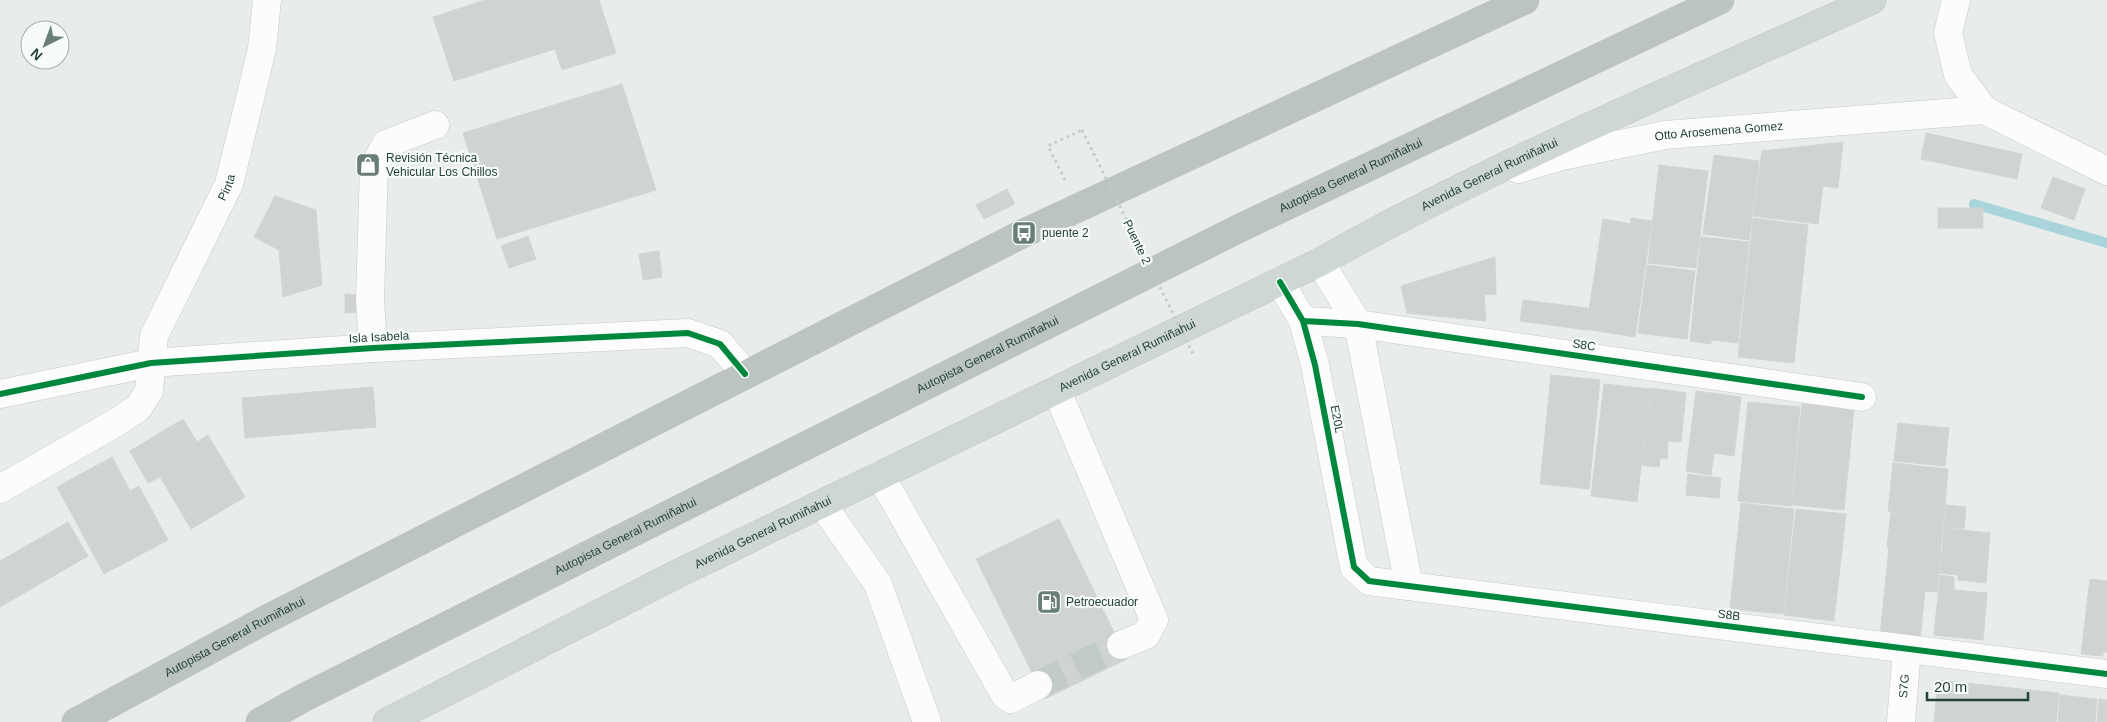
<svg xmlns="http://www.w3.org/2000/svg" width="2107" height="722" font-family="Helvetica,sans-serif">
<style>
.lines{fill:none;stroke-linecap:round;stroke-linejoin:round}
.stream{stroke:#a9d4db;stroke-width:10}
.building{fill:#cfd4d2;stroke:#d1d6d4}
.minor-tunnel{stroke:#c1cbc8;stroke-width:28;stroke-dasharray:28 14;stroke-linecap:butt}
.minor-casing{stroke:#c5cac8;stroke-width:29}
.major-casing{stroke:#c3ccc9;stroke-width:29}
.highway-casing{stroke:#c3ccc9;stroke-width:29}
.path{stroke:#c3ccca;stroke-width:3;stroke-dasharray:2.5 4;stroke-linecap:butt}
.minor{stroke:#fcfcfc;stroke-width:28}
.major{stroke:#cfd7d5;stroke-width:28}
.highway{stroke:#bcc4c2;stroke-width:28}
.path-bridge{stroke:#c3ccca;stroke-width:3;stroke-dasharray:2.5 4;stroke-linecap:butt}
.cycleway-casing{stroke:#f7fbf9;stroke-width:9}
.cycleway{stroke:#00873e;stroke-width:6}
.labels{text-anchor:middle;stroke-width:4.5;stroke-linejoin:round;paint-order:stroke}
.street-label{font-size:12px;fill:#24423a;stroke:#f7fbf9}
.poi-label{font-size:12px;fill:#24423a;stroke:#f7fbf9;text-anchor:start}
</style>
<rect width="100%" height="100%" fill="#e8edeb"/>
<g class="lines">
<path class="stream" d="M1974 204 2107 243"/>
</g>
<path class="building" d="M485 0H599L616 53 562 70 555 49 454 81 433 17Z
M622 84 656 190 497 239 463 133Z
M1926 133 2022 154 2017 179 1921 159Z
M1843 142 1838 188 1823 186 1818 224 1753 216 1762 151Z
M1714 155 1759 161 1749 240 1703 234Z
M1659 165 1708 171 1696 268 1648 263Z
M2053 177 2085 189 2074 220 2041 208Z
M1007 189 1015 204 984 219 976 205Z
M275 196 316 210 322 285 283 297 279 250 254 237Z
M1938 208H1983V228H1938Z
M1631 218 1652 221 1635 337 1586 329 1603 219 1631 224Z
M1753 218 1808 225 1794 363 1738 357Z
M528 236 536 259 509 268 501 246Z
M1701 237 1749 242 1738 343 1711 340V344L1690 341Z
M659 251 662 277 643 280 639 254Z
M1495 257 1496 294 1484 295 1486 321 1407 313 1401 286Z
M1647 265 1695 271 1687 339 1638 333Z
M345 294 364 295V312L345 313Z
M1523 300 1588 308 1586 330 1520 321Z
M1551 375 1600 380 1589 489 1540 484Z
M1604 384 1650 389 1637 502 1591 496Z
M373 387 376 427 245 438 242 398Z
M1651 388 1686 393 1681 442 1668 441 1667 459 1660 458 1659 467 1642 465Z
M1696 391 1741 397 1734 456 1714 453 1711 475 1686 471Z
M1748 402 1800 407 1791 506 1738 501Z
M1802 404 1854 409 1844 510 1792 505Z
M183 419 197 442 208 435 245 497 191 529 160 477 148 483 130 451Z
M1898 423 1949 428 1945 466 1894 461Z
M112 457 130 491 139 486 168 540 104 574 57 487Z
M1893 463 1948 469 1944 517 1888 511Z
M1688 474 1721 478 1719 498 1686 495Z
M1741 503 1794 509 1783 614 1730 609Z
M1946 505 1966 507 1964 529 1944 527Z
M1796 509 1846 514 1834 621 1784 615Z
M1891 512 1944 517 1940 553 1887 547Z
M1059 519 1127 659 1045 699 976 559Z
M68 522 88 556 0 607V561Z
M1944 528 1990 533 1986 583 1958 580V575L1940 573Z
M1889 548 1941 553 1937 592 1925 591 1920 640 1880 636Z
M1940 575 1954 577V590L1987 593 1983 640 1934 635Z
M2090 579 2107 581V652H2103V656L2081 654Z
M1938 680 2059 693 2056 722H1934Z
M2060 695 2097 699 2095 722H2058Z
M2099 699 2107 700V722H2097Z"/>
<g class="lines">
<path class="minor-tunnel" d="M1038 685 1121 645"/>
<defs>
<g id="minor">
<path d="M1956 0 1948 33 1958 75 1984 110 2107 171"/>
<path id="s1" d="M1518 169 1562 156 1665 135 1984 110"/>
<path d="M1320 262 1358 324 1409 586"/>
<path d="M1280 282 1303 321 1315 365 1354 567 1369 581 2107 674"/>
<path d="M1303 321 1358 324 1862 397"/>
<path d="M373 348 370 299 374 166 386 144 435 125"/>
<path d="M1057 391 1154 620 1146 635 1121 645"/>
<path d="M0 394 151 363 373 348 688 333 720 344 745 374"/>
<path d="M880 475 1005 695 1011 699 1038 685"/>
<path id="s2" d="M0 489 117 422 138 408 149 391 154 336 229 184 262 49 267 0"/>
<path d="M822 504 878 584 927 722"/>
<path id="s3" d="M1901 722 1907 649"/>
</g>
<g id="major">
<path id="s4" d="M387 722 677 574 1320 262C1497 162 1687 84 1872 0"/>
</g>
<g id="highway">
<path id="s5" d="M76 722 267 619 1024 233 1525 0"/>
<path id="s6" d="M260 722 305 697 1240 228 1720 0"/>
</g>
</defs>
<use href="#minor" class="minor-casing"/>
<use href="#major" class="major-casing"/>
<use href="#highway" class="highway-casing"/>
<path class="path" d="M1065 180 1048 146 1082 130"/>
<use href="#minor" class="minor"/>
<use href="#major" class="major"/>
<use href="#highway" class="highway"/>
<path class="path-bridge" d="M1082 130 1193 354"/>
<defs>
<path id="cycleway" d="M1280 282 1303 321 1315 365 1354 567 1369 581 2107 674
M1303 321 1358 324 1862 397
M0 394 151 363 373 348 688 333 720 344 745 374"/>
</defs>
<use href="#cycleway" class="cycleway-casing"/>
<use href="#cycleway" class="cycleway"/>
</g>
<defs>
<symbol id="shop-square" viewBox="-11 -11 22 22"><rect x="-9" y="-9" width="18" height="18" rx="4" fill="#697e78" stroke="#f7fbf9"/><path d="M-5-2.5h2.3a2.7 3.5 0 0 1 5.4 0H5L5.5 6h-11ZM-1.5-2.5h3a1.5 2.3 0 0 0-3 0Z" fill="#fff"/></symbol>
<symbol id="bus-square" viewBox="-11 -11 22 22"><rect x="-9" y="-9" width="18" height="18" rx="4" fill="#697e78" stroke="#f7fbf9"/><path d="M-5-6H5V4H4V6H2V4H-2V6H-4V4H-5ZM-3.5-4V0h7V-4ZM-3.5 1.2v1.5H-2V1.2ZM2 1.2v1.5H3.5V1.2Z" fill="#fff"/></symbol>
<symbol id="fuel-square" viewBox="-11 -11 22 22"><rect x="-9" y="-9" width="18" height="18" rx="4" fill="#697e78" stroke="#f7fbf9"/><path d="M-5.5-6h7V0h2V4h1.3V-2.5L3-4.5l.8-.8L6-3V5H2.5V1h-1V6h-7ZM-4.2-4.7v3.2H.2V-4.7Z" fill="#fff"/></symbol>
</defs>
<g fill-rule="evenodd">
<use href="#shop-square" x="354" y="151" width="28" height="28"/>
<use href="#bus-square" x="1010" y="219" width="28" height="28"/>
<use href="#fuel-square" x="1035" y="588" width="28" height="28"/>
</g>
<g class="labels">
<g class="street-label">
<text dy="4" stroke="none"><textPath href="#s1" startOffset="205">Otto Arosemena Gomez</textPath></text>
<text dy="4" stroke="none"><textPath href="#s6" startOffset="1220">Autopista General Rumiñahui</textPath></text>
<text dy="4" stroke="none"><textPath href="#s4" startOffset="1231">Avenida General Rumiñahui</textPath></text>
<text dy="4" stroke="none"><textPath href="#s2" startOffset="401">Pinta</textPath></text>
<text transform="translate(1137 242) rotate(64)" y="4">Puente 2</text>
<text transform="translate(379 337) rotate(-3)" y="4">Isla Isabela</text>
<text transform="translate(1584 345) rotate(8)" y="4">S8C</text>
<text dy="4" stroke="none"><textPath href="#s6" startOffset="815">Autopista General Rumiñahui</textPath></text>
<text dy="4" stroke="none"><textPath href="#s4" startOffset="826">Avenida General Rumiñahui</textPath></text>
<text transform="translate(1337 419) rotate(79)" y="4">E20L</text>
<text dy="4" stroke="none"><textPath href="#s4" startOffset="421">Avenida General Rumiñahui</textPath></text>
<text dy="4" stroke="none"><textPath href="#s6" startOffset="410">Autopista General Rumiñahui</textPath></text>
<text transform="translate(1729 615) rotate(7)" y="4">S8B</text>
<text dy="4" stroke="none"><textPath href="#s5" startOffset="180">Autopista General Rumiñahui</textPath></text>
<text dy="4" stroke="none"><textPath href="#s3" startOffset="36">S7G</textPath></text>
</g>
<g class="poi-label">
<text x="386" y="162">Revisión Técnica<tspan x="386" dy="14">Vehicular Los Chillos</tspan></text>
<text x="1042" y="237">puente 2</text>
<text x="1066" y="606">Petroecuador</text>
</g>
</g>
<g transform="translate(45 45) rotate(222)"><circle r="24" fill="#f7fbf9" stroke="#a3b1ad"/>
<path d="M0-4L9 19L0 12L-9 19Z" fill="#697e78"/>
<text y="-8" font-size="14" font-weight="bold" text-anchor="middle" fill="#24423a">N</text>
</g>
<path d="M1927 692v8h101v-8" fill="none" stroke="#24423a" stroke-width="2.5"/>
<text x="1934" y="692" font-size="15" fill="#24423a" stroke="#f7fbf9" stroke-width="4" paint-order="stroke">20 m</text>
</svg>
